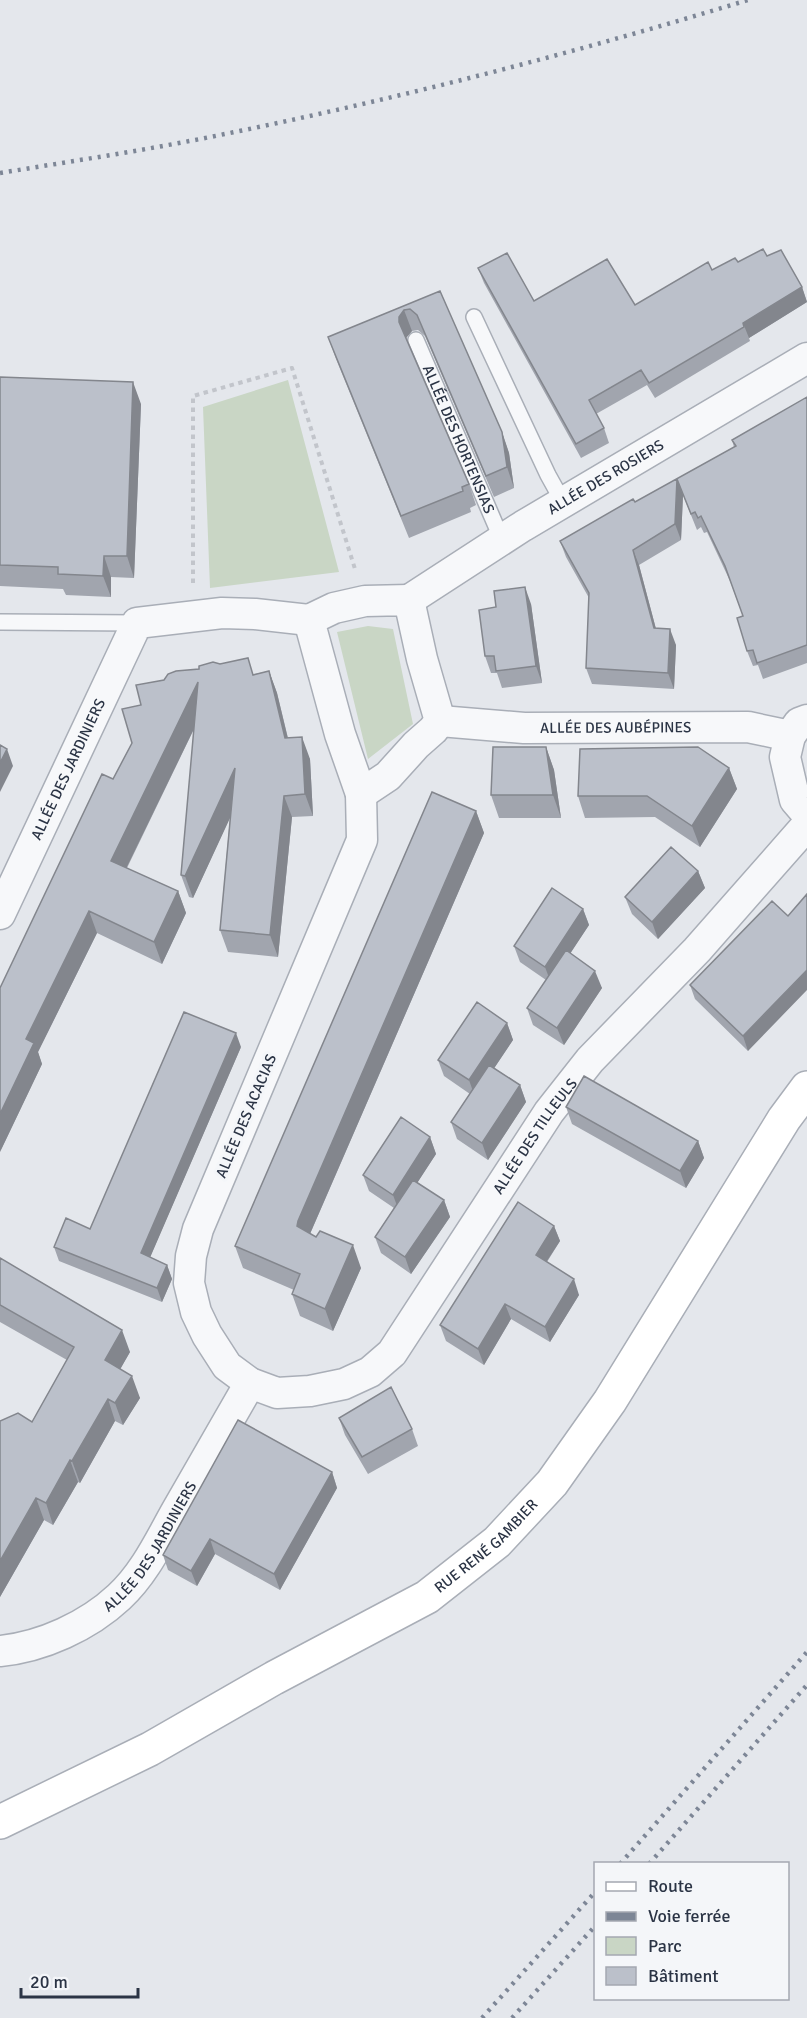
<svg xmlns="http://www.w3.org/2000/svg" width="807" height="2018" font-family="Signika,sans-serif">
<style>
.green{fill:#c9d6c5}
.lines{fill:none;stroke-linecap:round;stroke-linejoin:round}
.lane-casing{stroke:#a9aeb7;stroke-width:18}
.street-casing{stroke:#a9aeb7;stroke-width:33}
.secondary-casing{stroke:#a9aeb7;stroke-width:36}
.path{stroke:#c2c5cb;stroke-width:4;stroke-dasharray:4.5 4.5;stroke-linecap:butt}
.lane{stroke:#f7f8fa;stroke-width:15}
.street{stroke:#f7f8fa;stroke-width:30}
.secondary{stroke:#fff;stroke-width:33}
.rail{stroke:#7d8696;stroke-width:4.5;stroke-dasharray:3 6;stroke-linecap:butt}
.wall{fill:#a1a5ae}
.shaded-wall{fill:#83868d}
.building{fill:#bbc0ca;stroke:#83868d;stroke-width:1.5}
.labels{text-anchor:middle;stroke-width:6;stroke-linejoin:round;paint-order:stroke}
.street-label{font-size:15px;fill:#2b3445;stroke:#f4f6f9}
</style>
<rect width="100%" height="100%" fill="#e4e7ec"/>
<path class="green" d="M288 380 339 572 210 588 203 407Z
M368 626 393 629 413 724 368 759 337 632Z"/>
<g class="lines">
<defs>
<g id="lane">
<path d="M474 317 548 475 563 502"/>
<path id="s1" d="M416 340 502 540"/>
<path d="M0 622 137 623"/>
</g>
<g id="street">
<path d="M409 600 422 659 440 721 433 730 416 745 388 776 361 794 340 734 309 620 334 608 365 601Z"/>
<path id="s2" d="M409 600 523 526 807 358"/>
<path d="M807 720 799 723 790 736 785 757 795 800 807 814"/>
<path id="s3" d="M440 721 524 728 748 727 790 736"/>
<path id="s4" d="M361 794 362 840 198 1229 191 1256 189 1283 196 1312 207 1335 227 1366 250 1383 277 1393 310 1391 344 1384 370 1372 392 1353 549 1112 590 1060 697 950 807 825"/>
<path id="s5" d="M0 914 137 623 222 613 255 614 309 620"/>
<path id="s6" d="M0 1651C42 1647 88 1626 119 1597 145 1573 160 1540 177 1510 202 1467 226 1425 250 1383"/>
</g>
<g id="secondary">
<path id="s7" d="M0 1822 150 1749 274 1678 427 1597 497 1542 552 1483 610 1401 784 1119 807 1088"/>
</g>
</defs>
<use href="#lane" class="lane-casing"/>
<use href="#street" class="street-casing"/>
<use href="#secondary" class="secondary-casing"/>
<path class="path" d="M193 583V396L292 368 355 569"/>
<use href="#lane" class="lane"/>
<use href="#street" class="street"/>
<use href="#secondary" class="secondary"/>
<path class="rail" d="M0 173C73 161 147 150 220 135 398 99 574 53 748 0
M620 1864 807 1652
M649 1864 807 1685
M482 2018 596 1891
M512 2018 596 1925"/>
</g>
<path class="wall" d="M767 256 802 287 807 302 749 338 750 341 655 398 647 385 596 414 604 428 609 443 581 458 484 283 478 268 534 301 635 305 712 270 738 262Z
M440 291 502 432 509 453 514 488 494 497 425 336 418 330 412 331 406 338 469 484 476 505 470 508 471 512 409 538 336 359 328 337Z
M0 377 141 404 134 578 111 577V597L66 595 63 589 0 586Z
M807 397V663L763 679 758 665 753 666 747 651 743 616 730 581 707 532 704 533 701 527 697 530 683 495 681 540 639 565 656 629 676 645 674 689 592 684 586 668 589 598 566 557 560 541 635 502 734 447 732 440Z
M531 604 542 683 502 688 497 673H491L485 656Z
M269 671 277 693 288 738 310 759 313 816 292 817 278 957 228 952 220 930 230 817 193 898 189 897 181 875 194 729 127 868 178 891 186 913 162 964 97 933 38 1052 42 1064 0 1152 113 779 132 743 141 705 254 674Z
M546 747 554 770 561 818H499L491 795Z
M729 768 737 789 700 847 655 817 585 818 578 796Z
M476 811 484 833 310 1234 361 1268 333 1331 300 1316 292 1294 294 1290 243 1268 235 1246Z
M698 871 705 888 658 939 632 914 625 897Z
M583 909 589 925 570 953 602 988 564 1045 533 1025 527 1008 546 980 520 962 514 946Z
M788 916 748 1051 695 999 690 985Z
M507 1023 513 1040 494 1068 520 1085 526 1102 488 1160 457 1139 451 1122 470 1094 444 1076 438 1060Z
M241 1047 150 1257 167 1265 172 1279 162 1302 59 1261 54 1247 90 1229Z
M566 1107 698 1141 704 1158 686 1188 572 1124Z
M430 1137 436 1154 417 1183 444 1200 450 1217 411 1274 381 1253 375 1237 394 1208 369 1191 363 1175Z
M554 1226 560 1241 547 1262 579 1295 550 1342 511 1319 484 1365 446 1341 440 1325Z
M0 1258 130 1352 120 1369 140 1398 123 1425 115 1421 80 1483 78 1482 53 1525 44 1520 0 1597V1421L32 1422 67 1360 0 1322Z
M339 1418 412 1429 418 1446 368 1474 345 1435Z
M332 1472 337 1488 280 1590 215 1554 197 1586 168 1570 163 1555Z"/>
<path class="shaded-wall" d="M802 287 807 302 749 338 743 323Z
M404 310 412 331 406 338 399 322V317Z
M133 382 141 404 134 578 127 556Z
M502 432 509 453 514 488 507 467Z
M677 479 683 495 681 540 675 524Z
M633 550 639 565 660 644 654 628Z
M104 556 111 577V597L103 576Z
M525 587 531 604 542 683 536 666Z
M670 629 676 645 674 689 668 673Z
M269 671 277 693 293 760 285 738Z
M198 682 206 704 119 883 111 861Z
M302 737 310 759 313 816 305 794Z
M546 747 554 770 561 818 553 795Z
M7 749 13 766 0 792V763Z
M235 768 243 790 193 898 185 876Z
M729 768 737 789 700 847 692 826Z
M284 796 292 817 278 957 270 935Z
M476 811 484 833 306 1243 297 1226 298 1221Z
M698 871 705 888 658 939 652 922Z
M178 891 186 913 162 964 154 942Z
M583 909 589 925 551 983 545 967Z
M89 911 97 933 38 1052 42 1064 0 1152V1114L26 1039Z
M807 970V990L748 1051 743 1036Z
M595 971 602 988 564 1045 557 1028Z
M507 1023 513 1040 475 1097 469 1080Z
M236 1033 241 1047 146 1267 141 1253Z
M520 1085 526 1102 488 1160 482 1143Z
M430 1137 436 1154 399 1211 393 1195Z
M698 1141 704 1158 686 1188 680 1171Z
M444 1200 450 1217 411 1274 405 1257Z
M554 1226 560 1241 541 1270 536 1255Z
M353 1245 361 1268 333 1331 325 1309Z
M167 1265 172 1279 162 1302 157 1288Z
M574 1279 579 1295 550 1342 545 1327Z
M505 1304 511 1319 484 1365 478 1349Z
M122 1330 130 1352 113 1382 105 1360Z
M132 1376 140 1398 123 1425 115 1403Z
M108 1399 115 1421 80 1483 72 1461Z
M70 1460 78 1482 53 1525 46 1503Z
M332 1472 337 1488 280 1590 274 1574Z
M36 1498 44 1520 0 1597V1561Z
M210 1539 215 1554 197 1586 191 1571Z"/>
<path class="building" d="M763 249 767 256 781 250 802 287 743 323 744 327 649 383 641 370 589 400 604 428 576 444 478 268 507 253 534 301 607 259 635 305 708 262 712 270 735 258 738 262Z
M440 291 502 432 507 467 486 476 417 315 410 309 404 310 399 317V322L469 484 462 487 463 491 401 516 328 337Z
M0 377 133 382 127 556H104L103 576 58 574V567L0 565Z
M807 397V645L757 663 753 650 747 651 737 618 743 616 725 566 701 516 698 518 695 512 691 514 677 479 675 524 633 550 654 628 670 629 668 673 586 668 589 593 560 541 633 499 635 502 736 446 732 440Z
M525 587 536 666 496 671 494 656H485L479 610 496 607 494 591Z
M248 658 253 675 269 671 285 738 302 737 305 794 284 796 270 935 220 930 235 768 185 876 181 875 198 682 111 861 178 891 154 942 89 911 26 1039 34 1043 0 1114V988L102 774 113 779 132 743 122 709 141 705 136 685 164 680 168 674 176 671 199 669V666L213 662 220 664Z
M0 745 7 749 0 763Z
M493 747H546L553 795H491Z
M698 747 729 768 692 826 647 796H578L580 749Z
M432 792 476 811 298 1221 297 1226 316 1237 320 1231 353 1245 325 1309 292 1294 300 1274 235 1246Z
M671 847 698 871 652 922 625 897Z
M552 888 583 909 545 967 514 946Z
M807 894V970L743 1036 690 985 772 901 788 916Z
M566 950 595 971 557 1028 527 1008Z
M477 1002 507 1023 469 1080 438 1060Z
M184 1012 236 1033 141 1253 167 1265 157 1288 54 1247 66 1218 90 1229Z
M489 1065 520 1085 482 1143 451 1122Z
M584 1076 698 1141 680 1171 566 1107Z
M401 1117 430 1137 393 1195 363 1175Z
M413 1180 444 1200 405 1257 375 1237Z
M518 1202 554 1226 536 1255 574 1279 545 1327 505 1304 478 1349 440 1325Z
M0 1258 122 1330 105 1360 132 1376 115 1403 108 1399 72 1461 70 1460 46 1503 36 1498 0 1561V1421L18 1413 32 1422 74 1347 0 1305Z
M391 1387 412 1429 362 1457 339 1418Z
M238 1420 332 1472 274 1574 210 1539 191 1571 163 1555Z"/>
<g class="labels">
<g class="street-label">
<text dy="5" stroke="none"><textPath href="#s1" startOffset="108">ALLÉE DES HORTENSIAS</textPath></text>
<text dy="5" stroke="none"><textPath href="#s2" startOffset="232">ALLÉE DES ROSIERS</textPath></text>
<text dy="5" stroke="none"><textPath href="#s3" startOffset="176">ALLÉE DES AUBÉPINES</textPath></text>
<text dy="5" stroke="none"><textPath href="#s5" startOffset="160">ALLÉE DES JARDINIERS</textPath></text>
<text transform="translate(246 1116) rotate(-67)" y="5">ALLÉE DES ACACIAS</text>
<text dy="5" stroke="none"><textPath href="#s4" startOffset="1058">ALLÉE DES TILLEULS</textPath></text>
<text dy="5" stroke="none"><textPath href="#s6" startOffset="192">ALLÉE DES JARDINIERS</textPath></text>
<text dy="5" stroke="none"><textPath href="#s7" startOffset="561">RUE RENÉ GAMBIER</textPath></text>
</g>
</g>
<rect x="594" y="1862" width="195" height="138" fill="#f4f6f9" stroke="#a4a8b1" stroke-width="1.5"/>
<rect x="606" y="1882" width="30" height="9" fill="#ffffff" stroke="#a4a8b1" stroke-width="1.5"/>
<text x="648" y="1892" font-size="18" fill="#2b3445">Route</text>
<rect x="606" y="1912" width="30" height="9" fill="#7d8696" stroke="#a4a8b1" stroke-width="1.5"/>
<text x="648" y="1922" font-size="18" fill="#2b3445">Voie ferrée</text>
<rect x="606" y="1937" width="30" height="18" fill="#c9d6c5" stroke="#a4a8b1" stroke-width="1.5"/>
<text x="648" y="1952" font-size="18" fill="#2b3445">Parc</text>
<rect x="606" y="1967" width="30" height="18" fill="#bbc0ca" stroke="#a4a8b1" stroke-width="1.5"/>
<text x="648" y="1982" font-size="18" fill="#2b3445">Bâtiment</text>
<path d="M21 1988v9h117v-9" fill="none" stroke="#2b3445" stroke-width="3"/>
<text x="30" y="1988" font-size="18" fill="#2b3445" stroke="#f4f6f9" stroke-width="4.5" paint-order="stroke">20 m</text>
</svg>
